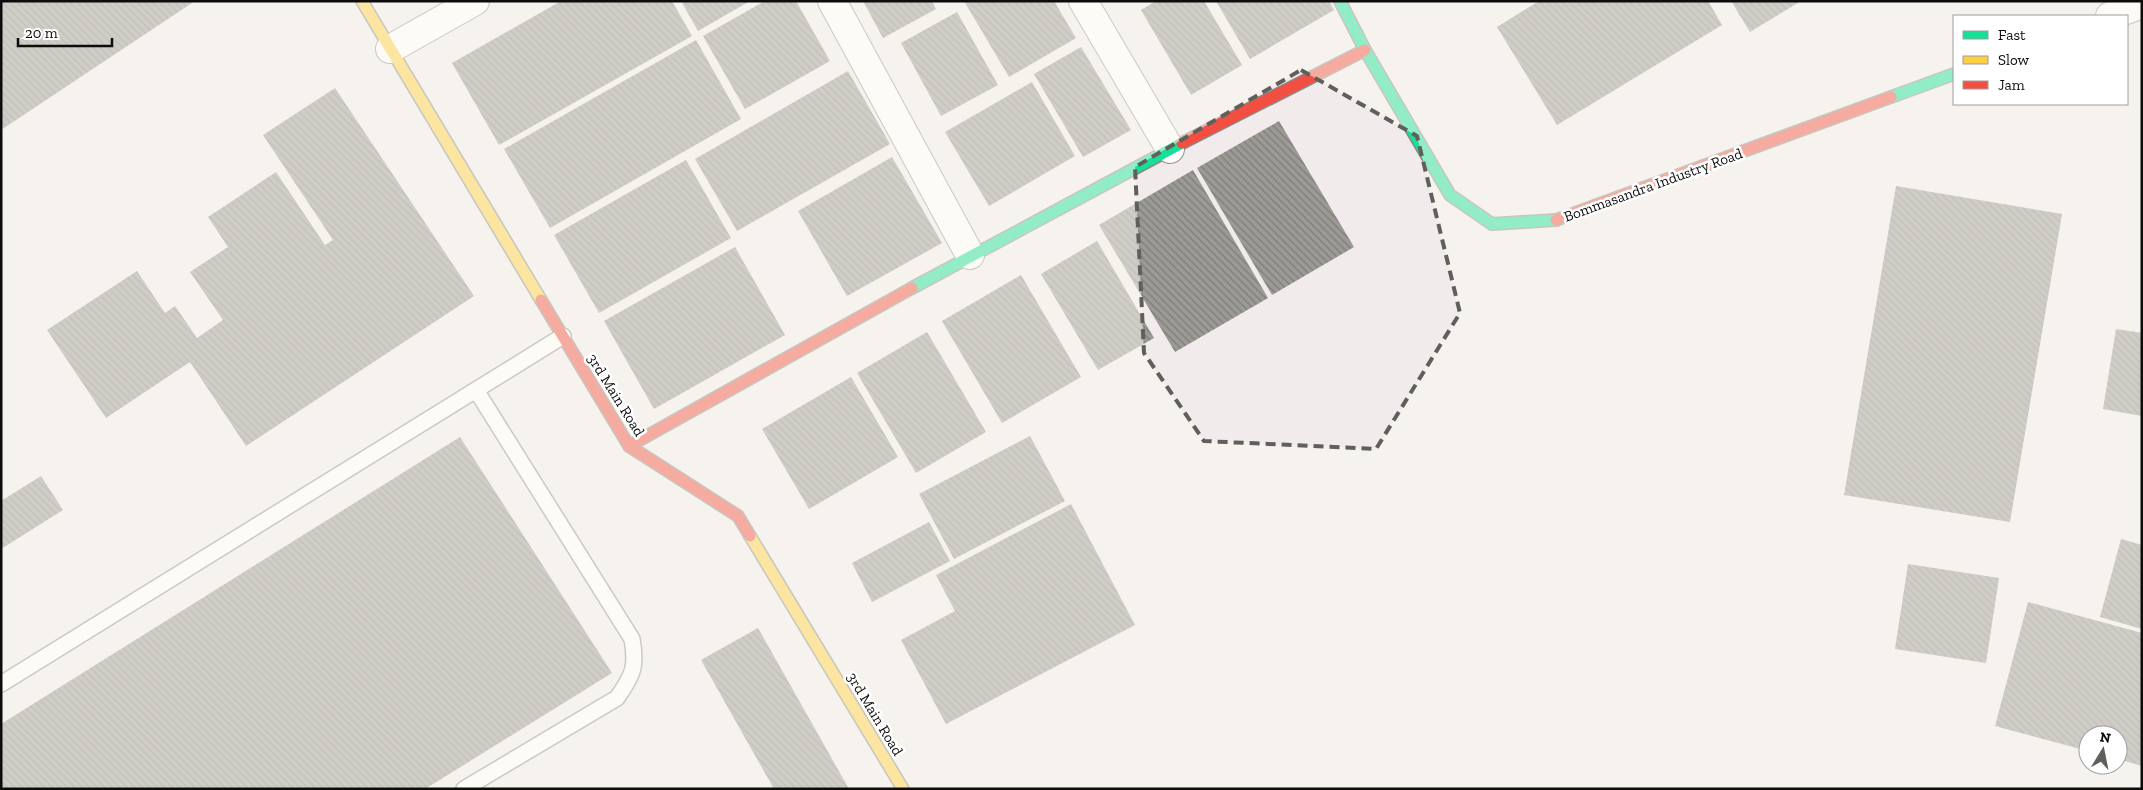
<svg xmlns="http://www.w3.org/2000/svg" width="2143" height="790" font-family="'Zilla Slab',serif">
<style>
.industrial{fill:#f1ebec;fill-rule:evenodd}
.building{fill:url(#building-back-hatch)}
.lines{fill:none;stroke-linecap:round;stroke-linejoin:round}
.lane-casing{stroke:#93928e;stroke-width:18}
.street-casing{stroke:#93928e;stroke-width:30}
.fast-casing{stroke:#8a8985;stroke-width:14}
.slow-casing{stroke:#8a8985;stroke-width:14}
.jam-casing{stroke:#8a8985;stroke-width:14}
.lane{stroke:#fefefd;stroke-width:15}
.street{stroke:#fefefd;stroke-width:28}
.fast{stroke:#16e098;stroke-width:11}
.slow{stroke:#ffcf43;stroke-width:11}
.jam{stroke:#f24e42;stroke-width:11}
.marked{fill:none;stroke:#5f5f5b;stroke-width:4;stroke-dasharray:10 6;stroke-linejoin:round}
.labels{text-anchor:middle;stroke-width:5;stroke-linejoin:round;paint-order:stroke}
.street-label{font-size:15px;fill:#0c0c0c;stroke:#fff}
</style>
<defs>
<pattern id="building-back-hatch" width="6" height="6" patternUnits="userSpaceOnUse" patternTransform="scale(1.25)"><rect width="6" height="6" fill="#9c9a95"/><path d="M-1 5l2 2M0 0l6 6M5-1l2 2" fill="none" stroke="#7e7c78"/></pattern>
</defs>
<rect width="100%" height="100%" fill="#faf8ef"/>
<path class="industrial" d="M1 1H2142V789H1ZM1954 16H2127V104H1954ZM2088 735H2118V765H2088Z"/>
<path class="building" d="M1 1H191L192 3 1 130Z
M561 1H672L692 36 499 145 452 63Z
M681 1H750L698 31Z
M765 1H796L830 61 745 109 703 36Z
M863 1H932L936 9 883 38Z
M964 1H1054L1076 38 1009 77Z
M1156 1H1204L1242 65 1191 95 1141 10Z
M1216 1H1329L1334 10 1250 59Z
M1539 1H1708L1722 25 1557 125 1497 27Z
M1731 1H1801L1750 32Z
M957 12 998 85 941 116 901 43Z
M696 40 741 119 550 228 504 149Z
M1081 47 1131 130 1083 157 1034 74Z
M848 71 890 144 737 231 695 159Z
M1032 82 1075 156 989 206 945 132Z
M335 88 474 296 246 446 190 362 106 418 47 330 137 271 165 313 175 306 197 338 223 320 190 272 228 247 208 217 276 172 325 245 333 240 263 135Z
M1279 121 1354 247 1272 295 1197 168Z
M892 157 942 243 847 296 798 211Z
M686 160 731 238 599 313 554 235Z
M1193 170 1268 298 1175 352 1099 225Z
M1896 186 2062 214 2010 522 1844 495Z
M1097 241 1154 338 1098 370 1041 274Z
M735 247 785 335 654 409 604 321Z
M1021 275 1081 377 1002 423 942 321Z
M2116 329 2142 333V416L2103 409Z
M927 332 986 432 916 473 857 373Z
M851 377 898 457 809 509 762 429Z
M1030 436 1065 501 954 559 919 494Z
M460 437 612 673 425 789H1V724Z
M41 476 63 510 1 549V501Z
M1071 504 1135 625 946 724 901 640 955 611 936 575Z
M929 522 950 561 872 602 852 563Z
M2121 539 2142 545V629L2100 617Z
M1908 564 1999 578 1986 663 1895 649Z
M2028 602 2142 633V766L2118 759V735H2088V751L1995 726Z
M758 628 849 789H774L701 660Z"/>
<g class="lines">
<defs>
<path id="lane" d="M1 684 563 336
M464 789 617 698C633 675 637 667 632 639L476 390"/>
<path id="street" d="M832 1 970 255
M1083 1 1170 149
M2110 16 2142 4
M390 49 475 1"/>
<path id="fast" d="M1340 1 1365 50 1450 195 1492 224 1556 220
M1891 97 1954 74
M912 288 1182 143"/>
<path id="slow" d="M362 1 541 300
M750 536 903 789"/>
<path id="jam" d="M1182 143 1365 50
M1556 220 1891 97
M541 300 629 446 738 516 750 536
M629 446 912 288"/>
</defs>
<use href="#lane" class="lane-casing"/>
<use href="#street" class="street-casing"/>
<use href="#fast" class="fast-casing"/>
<use href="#slow" class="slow-casing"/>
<use href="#jam" class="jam-casing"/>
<use href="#lane" class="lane"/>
<use href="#street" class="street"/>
<use href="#fast" class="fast"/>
<use href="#slow" class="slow"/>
<use href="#jam" class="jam"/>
</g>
<path d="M0 0H2143V790H0ZM1301 70 1417 136 1460 313 1376 449 1204 441 1144 353 1135 167Z" fill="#faf8ef" fill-opacity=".55" fill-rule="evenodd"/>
<path class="marked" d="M1301 70 1417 136 1460 313 1376 449 1204 441 1144 353 1135 167Z"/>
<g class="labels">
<g class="street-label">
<text transform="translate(1653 185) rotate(-20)" y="5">Bommasandra Industry Road</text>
<text transform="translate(616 395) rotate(58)" y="5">3rd Main Road</text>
<text transform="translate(875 714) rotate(59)" y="5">3rd Main Road</text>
</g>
</g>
<rect width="2143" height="790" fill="none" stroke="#0c0c0c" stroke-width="5"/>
<rect x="1953" y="15" width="175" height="90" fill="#ffffff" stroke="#9e9e9e"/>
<rect x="1963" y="31" width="25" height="8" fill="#16e098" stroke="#9e9e9e"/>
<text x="1998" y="40" font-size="15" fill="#0c0c0c">Fast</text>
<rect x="1963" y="56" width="25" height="8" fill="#ffcf43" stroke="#9e9e9e"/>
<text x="1998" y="65" font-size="15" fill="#0c0c0c">Slow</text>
<rect x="1963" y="81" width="25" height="8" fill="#f24e42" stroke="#9e9e9e"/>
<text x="1998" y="90" font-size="15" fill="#0c0c0c">Jam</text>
<g transform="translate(2103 750) rotate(10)"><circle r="24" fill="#ffffff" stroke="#9e9e9e"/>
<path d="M0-4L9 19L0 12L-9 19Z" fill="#5f5f5b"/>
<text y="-8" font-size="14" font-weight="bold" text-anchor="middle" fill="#0c0c0c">N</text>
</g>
<path d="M18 38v8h94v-8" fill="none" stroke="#0c0c0c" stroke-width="2.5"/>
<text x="25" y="38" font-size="15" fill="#0c0c0c" stroke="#ffffff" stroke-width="4" paint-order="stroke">20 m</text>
</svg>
